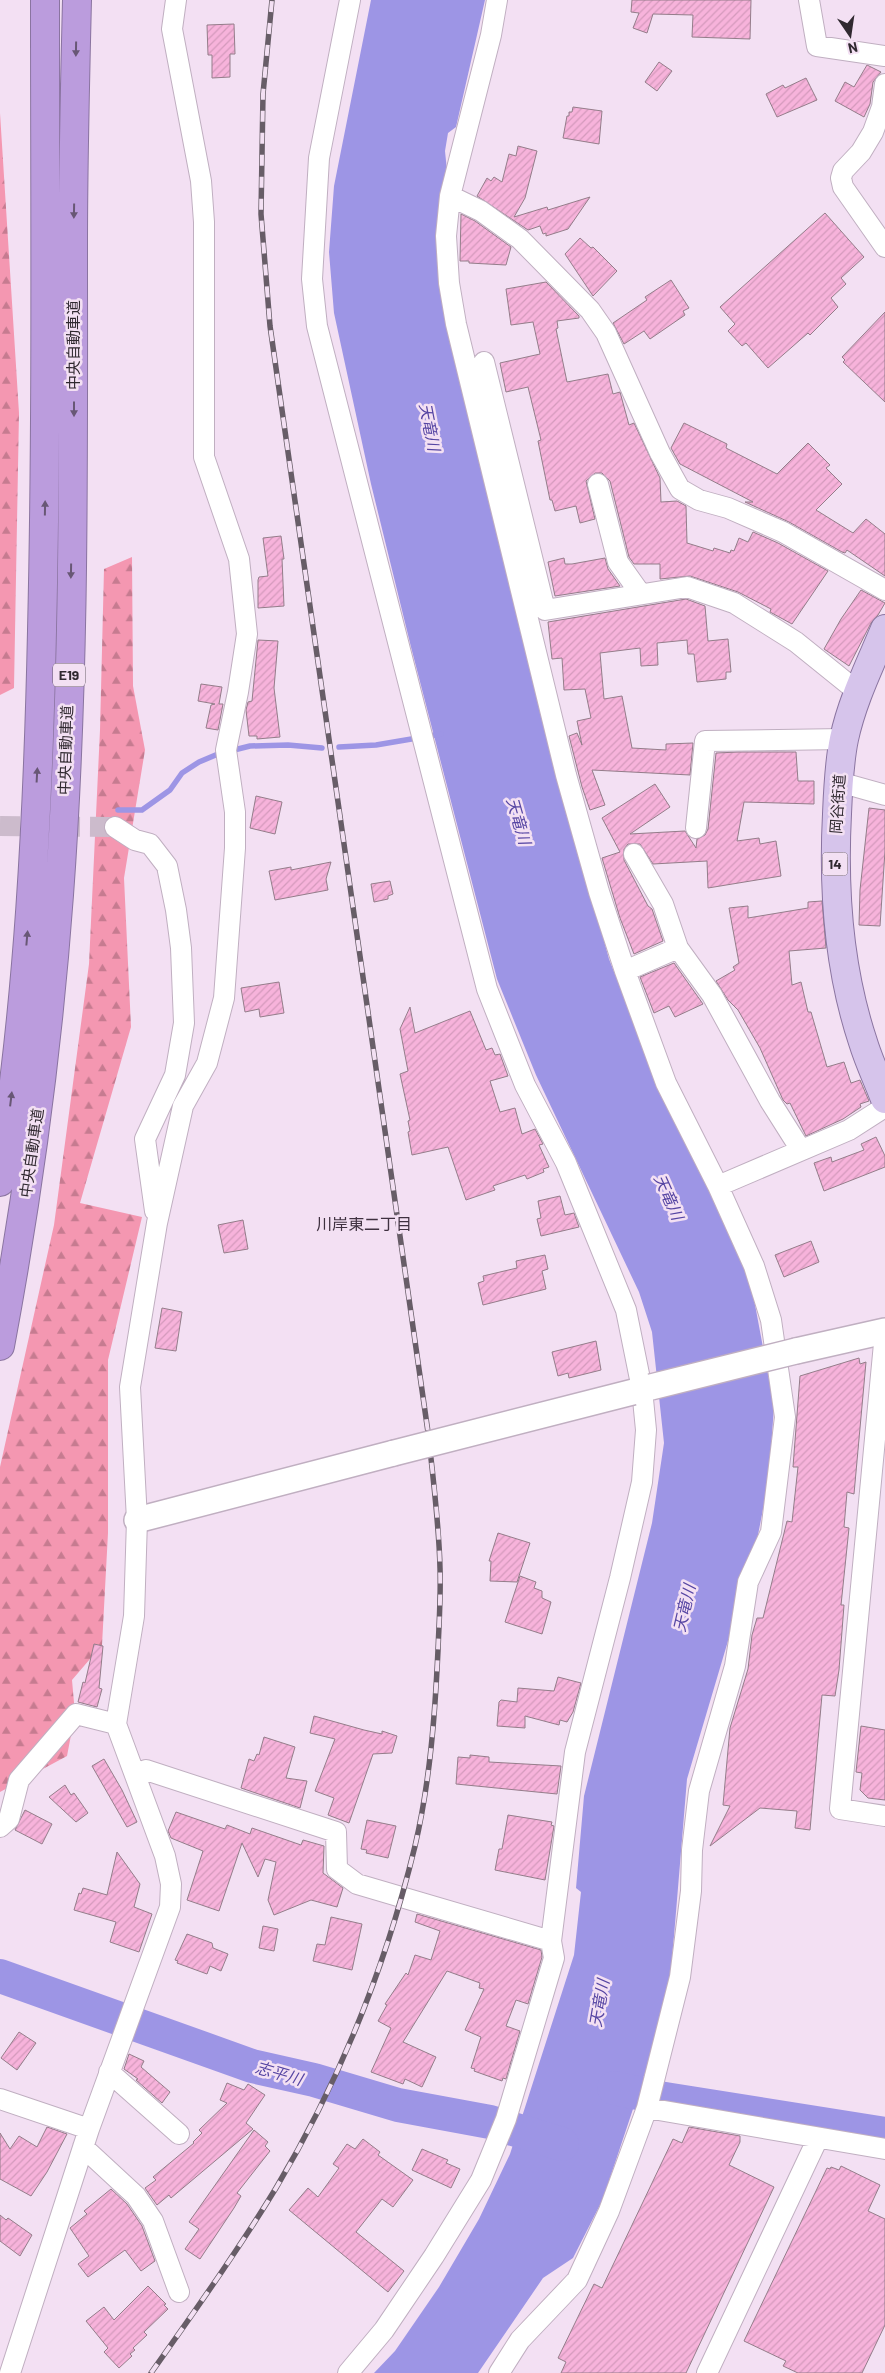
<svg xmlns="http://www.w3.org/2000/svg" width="885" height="2373" font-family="Barlow,'Noto Sans JP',sans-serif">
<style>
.forest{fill:url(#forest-firs)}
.water{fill:#9d95e5}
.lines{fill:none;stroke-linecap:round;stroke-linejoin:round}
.stream{stroke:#9d95e5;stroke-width:5.5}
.river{stroke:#9d95e5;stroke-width:34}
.building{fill:url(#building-hatch);stroke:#947d8a}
.minor-tunnel{stroke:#cbc;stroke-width:20;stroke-dasharray:20 10;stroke-linecap:butt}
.minor-casing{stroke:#c0afc1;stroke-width:22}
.tertiary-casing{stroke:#c0afc1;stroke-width:28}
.primary-casing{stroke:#8a74a0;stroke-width:30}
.motorway-casing{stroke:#8a74a0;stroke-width:30}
.minor{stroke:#fff;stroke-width:20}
.tertiary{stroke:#fff;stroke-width:25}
.primary{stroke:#d6c4eb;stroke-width:28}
.motorway{stroke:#bb9cdd;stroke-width:28}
.rail-casing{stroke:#675d67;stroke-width:5.5}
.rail{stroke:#f3e0f3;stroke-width:4;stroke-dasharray:11;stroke-linecap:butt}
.tertiary-bridge-casing{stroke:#c0afc1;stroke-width:28;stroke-linecap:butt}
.tertiary-bridge{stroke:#fff;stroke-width:25}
.oneway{fill:#685775}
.labels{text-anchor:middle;stroke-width:5;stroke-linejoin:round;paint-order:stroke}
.shield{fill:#f3e0f3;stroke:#6a606a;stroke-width:1}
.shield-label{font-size:14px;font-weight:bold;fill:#302930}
.street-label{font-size:15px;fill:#302930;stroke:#f3e0f3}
.water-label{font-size:16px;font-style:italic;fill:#5645a3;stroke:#f3e0f3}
.neighbourhood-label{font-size:16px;fill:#3f3140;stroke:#f3e0f3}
</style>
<defs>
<pattern id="forest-firs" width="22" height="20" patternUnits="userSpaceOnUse" patternTransform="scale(1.25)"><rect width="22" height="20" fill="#f497b1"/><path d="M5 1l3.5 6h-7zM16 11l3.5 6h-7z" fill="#c67b90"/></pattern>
<pattern id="building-hatch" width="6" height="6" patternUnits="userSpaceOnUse" patternTransform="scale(1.25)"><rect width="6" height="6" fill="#f7b3db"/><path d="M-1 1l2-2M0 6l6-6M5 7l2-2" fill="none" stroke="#d49abc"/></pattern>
</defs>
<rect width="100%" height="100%" fill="#f3e0f3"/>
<path class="forest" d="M0 113 19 413 14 688 0 695Z
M132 557 133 686 145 750 124 878 131 1027 80 1203 142 1217 108 1360V1533L102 1645 72 1680 75 1714 67 1756 0 1792V1467L54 1225 89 964 100 730 104 569Z"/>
<path class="water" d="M371 0H485L456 127 448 133 445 151 447 171 439 230 481 456 519 625 609 959 654 1072 741 1257 753 1294 774 1406 769 1479 755 1550 687 1779 674 1936 670 1980 661 2025 603 2199 573 2258 543 2278 478 2373H374L395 2351 439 2287 479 2219 510 2154 574 1955 581 1892 576 1888 584 1796 652 1523 664 1443 652 1332 639 1292 536 1075 497 979 411 647 371 484 334 313 329 252 334 186Z"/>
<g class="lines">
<path class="stream" d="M339 747 376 745 441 734
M118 810H142L170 790 182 773 199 762 218 754 250 746 288 745 322 748"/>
<path class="river" d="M0 1976 252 2066 314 2080 398 2105 490 2122 562 2144
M614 2088 665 2099 885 2134"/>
</g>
<path class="building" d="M632 0H751L750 39 692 37 693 15 653 14 647 33 633 28 639 13 631 12Z
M234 24 235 54H230V77L212 78V55H208L207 25Z
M659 62 672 71 657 91 645 82Z
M867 65 881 72 873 82 870 104 864 117 835 101 845 82 854 87Z
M806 78 817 100 777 117 766 94 783 85 785 88Z
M573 107 602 111 599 144 563 138 567 116H569V112H572Z
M518 146 537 151 525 198 514 217 547 207 548 210 590 197 568 229 546 236V233L543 234 540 226 528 230 477 196 487 178 491 181 494 177 502 182 509 154 516 156Z
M825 213 864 257 841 278 846 284 831 298 838 307 810 335 808 333 768 368 746 343 742 346 728 331 735 324 720 307Z
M461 214 475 221 511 247 506 265 469 263V261H460Z
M580 238 591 248 593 247 617 271 593 296 565 254Z
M671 280 689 308 683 311 685 315 650 339 644 331 624 344 613 323 647 300 645 297Z
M546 282 579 316V318L557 321 558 328 556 329 567 382 608 374 613 394 620 392 629 425 634 423 660 478 661 502 677 501 686 506 687 543 713 551 714 548 730 553 731 550 734 551 739 538 748 542 753 532 778 543 828 571 792 624 770 612 771 609 738 592 690 576 660 579V564H634L629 557 610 481 602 473H595L586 481 595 519 580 523 576 506 555 511 552 500H550L538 441 541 440 528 387 506 392 500 363 540 354 533 322 511 325 506 289Z
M885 312V402L843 362 845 360 842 357Z
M684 423 727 444 726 448 777 474 808 443 830 465 826 468 842 484 816 510 853 533 866 519 885 534V576L847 550 845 553 842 552 789 522 745 502H753L680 464 671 448Z
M281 536 284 559H282L284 606 258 608V580L259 577 268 576 263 538Z
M564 558 565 564H572L605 558 608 569 620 586 555 596 548 562Z
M861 590 885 603 878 615 871 623 849 666 824 649 841 619Z
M686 599 705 606 708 641 728 639 731 672H726V679L697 682 694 654H688L687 640 657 643 658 665 641 666 640 648 600 653 604 699 622 696 632 748 666 750V744L693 743 690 775 592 770 605 805 590 810 582 787 569 736 577 733 582 745 577 721 591 718 585 689 564 690 562 658 552 659 548 622Z
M258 640 278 641 274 688 280 737 257 739V736H249L246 710 248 702 252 701Z
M201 684 222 687 219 704H223L218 730 206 728 211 705 215 704 198 701Z
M739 752H796L798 781H814V804L744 802 737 841 759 838 760 844 776 841 781 876 708 888 707 861 653 864 640 844H628L624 849V860L648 906 652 909 663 941 634 954 620 918 602 858 620 852 602 818 655 784 670 807 630 834 685 831 696 848 697 839 705 835 708 829 716 753Z
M256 796 282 802 275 834 250 828Z
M869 808 885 810V851L880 926 859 925 860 890Z
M331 862 326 879 328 890 275 900 269 871 291 867V870Z
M390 881 393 894 388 896V899L374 902 371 884Z
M822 901 826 948 789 951 792 985 801 982 808 1012H811L827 1067 844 1062 851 1083 860 1080 869 1101 860 1104 861 1107 843 1119 806 1136 790 1103 787 1104 783 1100 760 1048 738 1010 728 1000 716 981 735 970 733 967 739 963 729 908 748 906V918L808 908V902Z
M674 963 703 1004 675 1017 669 1006 654 1013 640 977Z
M279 982 284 1013 260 1017 259 1009 245 1012 241 988Z
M410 1007 415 1033 470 1011 486 1050 492 1048 495 1055 500 1054 508 1076 490 1081 500 1112 515 1108 522 1134 535 1129 543 1144 539 1145 549 1167 543 1169 544 1172 527 1179 525 1175 493 1186 495 1190 466 1200 448 1147 412 1155 408 1132 410 1131 408 1121 410 1120 400 1074 408 1071 400 1029Z
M876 1137 885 1156V1167L824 1191 814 1163 831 1157 832 1162 864 1150 861 1144Z
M560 1196 565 1215 574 1213 579 1227 541 1236 537 1219 541 1218 538 1201Z
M243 1220 248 1249 224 1253 218 1225Z
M811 1241 819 1262 784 1277 775 1255Z
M545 1255 548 1269 542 1271 546 1289 483 1305 478 1283 484 1281 483 1276 517 1268 516 1261Z
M162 1308 182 1312 176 1351 155 1348Z
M596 1341 601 1370 569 1378 568 1373 558 1376 552 1352Z
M859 1358 860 1364 866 1362 854 1494 847 1492 844 1527 849 1528 841 1605H844L839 1670 835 1696 822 1695 810 1830 795 1828 797 1811 760 1808 710 1846 730 1806 723 1805 730 1728 748 1669 752 1635 757 1618H763L787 1521 792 1522 798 1467H793L800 1376Z
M498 1533 530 1543 517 1582 490 1581 491 1561H489Z
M520 1576 536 1582 534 1588 542 1591V1598L551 1602 542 1634 505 1622Z
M94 1644 103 1646 99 1688 102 1689 97 1707 78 1702 83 1682 85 1683Z
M558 1677 581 1683 573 1712 567 1722 560 1720 559 1725 525 1716V1728L497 1726 499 1702 501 1700 517 1702 518 1688 554 1691Z
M314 1716 364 1730 382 1734V1731L397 1736 392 1753 373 1754 349 1823 328 1815 334 1798 315 1791 335 1739 310 1733Z
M861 1726 885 1730V1800L868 1798 860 1790 862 1773 856 1772Z
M264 1737 295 1747 286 1778 307 1781 300 1808 241 1788 249 1759 254 1761 257 1754 259 1755Z
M470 1755 489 1757V1762L561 1766 557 1794 456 1784 458 1757 470 1758Z
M104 1759 122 1790 137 1822 127 1827 92 1766Z
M65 1785 71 1795 74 1793 88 1813 76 1822 49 1797Z
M25 1810 52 1824 42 1844 15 1830Z
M176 1812 225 1829 227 1825 250 1834 252 1828 301 1845 303 1840 324 1846 323 1873 343 1888 337 1907 311 1900 274 1915 268 1900 276 1862 265 1859 258 1877 242 1843 219 1911 187 1900 203 1851 171 1838 168 1831Z
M508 1815 552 1822 551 1825 554 1826 545 1880 495 1870 499 1849H502Z
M367 1820 396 1826 388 1858 366 1853 367 1850 361 1849Z
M117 1852 140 1884 134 1907 152 1914 139 1952 110 1942 116 1922 74 1910 79 1893 81 1894 83 1888 107 1895Z
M417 1914 541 1950 542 1957 528 2004 516 2000 506 2026 520 2031 506 2079 503 2078 502 2081 474 2071 475 2069 471 2068 481 2037 465 2030 484 1989 479 1988 480 1983 447 1971 403 2042 436 2057 422 2087 405 2079 403 2084 371 2072 391 2028 378 2021 387 2005 385 2004 406 1973 408 1975 415 1955 431 1960 440 1931 415 1922Z
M331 1917 362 1924 352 1970 313 1961 317 1944 325 1945Z
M263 1926 278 1929 274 1951 259 1948Z
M187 1934 212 1943 213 1948 228 1954 221 1971 210 1966 207 1974 177 1963 178 1961 175 1960Z
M19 2032 36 2043 17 2070 1 2058Z
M129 2054 144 2061 141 2067 170 2092 162 2103 136 2080 138 2079 124 2069Z
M227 2083 244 2090 248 2084 265 2095 246 2123 253 2129 171 2198 169 2195 157 2205 145 2188 156 2180 153 2177 194 2143 193 2142 202 2133 199 2130 227 2103 220 2100Z
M47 2127 67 2134 47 2172 31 2196 0 2179V2133L10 2149 19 2136 37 2147Z
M689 2127 740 2136V2142L729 2165 774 2187 686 2373H561L566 2362 558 2358 594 2284 602 2288 673 2139 682 2143Z
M254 2130 268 2142 265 2146 270 2151 237 2193 241 2196 234 2208 200 2259 185 2249 199 2229 189 2222Z
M363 2139 380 2152 378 2155 413 2180 393 2207 382 2199 356 2232 404 2271 388 2292 289 2210 308 2188 318 2197 339 2168 333 2164 347 2144 355 2149Z
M422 2149 448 2160 446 2163 460 2169 451 2188 412 2170Z
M841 2166 880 2185 868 2211 885 2219V2325L862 2373H798L783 2366 786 2361 744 2341 827 2168 830 2169 831 2167 839 2170Z
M111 2189 127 2204 142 2226 155 2261 141 2271 125 2250 88 2277 78 2264 89 2256 70 2228 87 2214 84 2211Z
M0 2215 6 2220 8 2218 32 2235 20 2256 0 2241Z
M148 2286 166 2304 164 2305 168 2309 144 2332 147 2335 133 2348 135 2350 130 2354 132 2356 119 2368 104 2352 108 2348 86 2321 104 2307 114 2320Z"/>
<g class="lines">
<path class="minor-tunnel" d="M0 826 115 827"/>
<defs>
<path id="minor" d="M497 0 491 35 450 196 446 236 449 283 456 324 566 775 599 892 625 971 666 1083 718 1186
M809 0 817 46 885 56
M885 84 882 107 873 132 861 152 843 171 841 178 843 187 885 247
M450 196 481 211 520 239 590 310 606 333 660 453 680 489 699 500 728 508 783 532 885 590
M484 362 545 610 687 587 734 603 796 642 858 692
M598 484 618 562 640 593
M839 782 885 795
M115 827 135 840 150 844 167 866 176 910 181 948 184 1023 175 1075 145 1139 155 1211
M696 828 705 741 844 739
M634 854 663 904 678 948
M625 971 678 948 712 995 770 1101 801 1150
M885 1333 840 1809 885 1816
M136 1774 146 1770 336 1832 337 1869 357 1884 551 1941
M0 1827 9 1819 19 1780 76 1714 116 1724
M109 2072 179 2134
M0 2099 89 2129
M647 2108 885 2149
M83 2147 136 2196 153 2221 179 2292
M10 2373 89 2129 170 1907 171 1884 165 1856 116 1724 134 1616 137 1520 130 1387 157 1223 183 1106 207 1063 224 998 235 848V812L226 750 238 692 247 634 239 559 204 457V222L201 181 172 29 176 0
M348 2373 384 2330 434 2256 481 2180 506 2119 554 1958 551 1941 575 1752 620 1578 642 1482 646 1430 642 1389 626 1310 566 1163 525 1085 487 989 317 326 312 279 319 158 350 0
M499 2373 520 2340 577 2280 609 2211 647 2108 680 1977 691 1891 692 1850 699 1791 735 1666 748 1582 771 1532 785 1417 771 1320 754 1266 718 1186 849 1130 885 1107
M707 2373 818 2138"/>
<path id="tertiary" d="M796 1351 885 1331
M137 1520 394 1453"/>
<path id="primary" d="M885 629C870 665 852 701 844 739 839 763 838 790 837 814 833 890 839 970 863 1042 869 1062 878 1080 885 1099"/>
<path id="motorway" d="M0 1182C29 1000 38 815 42 631 47 420 45 210 45 0
M0 1346C28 1196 48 1047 59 895 75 679 73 461 73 244 73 163 75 81 77 0"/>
</defs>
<use href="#minor" class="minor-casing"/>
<use href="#tertiary" class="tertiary-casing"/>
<use href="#primary" class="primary-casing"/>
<use href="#motorway" class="motorway-casing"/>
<use href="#minor" class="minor"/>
<use href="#tertiary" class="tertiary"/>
<use href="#primary" class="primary"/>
<use href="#motorway" class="motorway"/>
<defs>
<path id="rail" d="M151 2373C194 2312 237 2252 276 2188 339 2082 386 1966 415 1846 430 1782 435 1715 438 1650 439 1623 441 1595 440 1568 439 1523 433 1477 428 1432L270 326 261 214 263 94 272 0"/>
</defs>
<use href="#rail" class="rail-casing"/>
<use href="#rail" class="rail"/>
<defs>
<path id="tertiary-bridge" d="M651 1387 796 1351
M394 1453 633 1392"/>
</defs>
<use href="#tertiary-bridge" class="tertiary-bridge-casing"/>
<use href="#tertiary-bridge" class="tertiary-bridge"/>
</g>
<defs><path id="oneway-solid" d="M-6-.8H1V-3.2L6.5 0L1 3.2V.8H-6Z" transform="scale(1.25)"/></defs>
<g class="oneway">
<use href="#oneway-solid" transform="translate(76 49) rotate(91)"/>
<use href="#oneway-solid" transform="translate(74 211) rotate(91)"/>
<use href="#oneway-solid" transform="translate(74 409) rotate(90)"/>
<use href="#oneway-solid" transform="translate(45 508) rotate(-89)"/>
<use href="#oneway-solid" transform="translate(71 571) rotate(91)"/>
<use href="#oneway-solid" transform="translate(37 775) rotate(-87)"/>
<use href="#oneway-solid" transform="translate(27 938) rotate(-85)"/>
<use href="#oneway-solid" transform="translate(11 1099) rotate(-83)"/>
</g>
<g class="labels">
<g class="shield">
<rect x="53" y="663.5" width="32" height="23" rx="4"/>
<rect x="822.5" y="852.5" width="25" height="23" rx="4"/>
</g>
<g class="shield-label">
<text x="69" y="680">E19</text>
<text x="835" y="869">14</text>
</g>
<g class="street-label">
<text transform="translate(74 345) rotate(-90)" y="5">中央自動車道</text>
<text transform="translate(66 750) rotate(-88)" y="5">中央自動車道</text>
<text transform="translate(838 804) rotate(-86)" y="5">岡谷街道</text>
<text transform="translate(32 1153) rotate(-82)" y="5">中央自動車道</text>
</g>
<g class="water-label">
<text transform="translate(430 427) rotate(79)" y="6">天竜川</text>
<text transform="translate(519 821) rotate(74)" y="6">天竜川</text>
<text transform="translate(669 1197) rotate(66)" y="6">天竜川</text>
<text transform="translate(684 1608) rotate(-77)" y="6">天竜川</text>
<text transform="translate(599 2003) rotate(-80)" y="6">天竜川</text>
<text transform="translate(279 2073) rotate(16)" y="6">志平川</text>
</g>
<g class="neighbourhood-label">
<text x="364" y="1230">川岸東二丁目</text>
</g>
</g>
<g transform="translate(850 35) rotate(167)" stroke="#f3e0f3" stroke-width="4" paint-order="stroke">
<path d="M0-4L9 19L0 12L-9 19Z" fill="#302930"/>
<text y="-8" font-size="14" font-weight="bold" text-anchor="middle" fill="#302930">N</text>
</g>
</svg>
